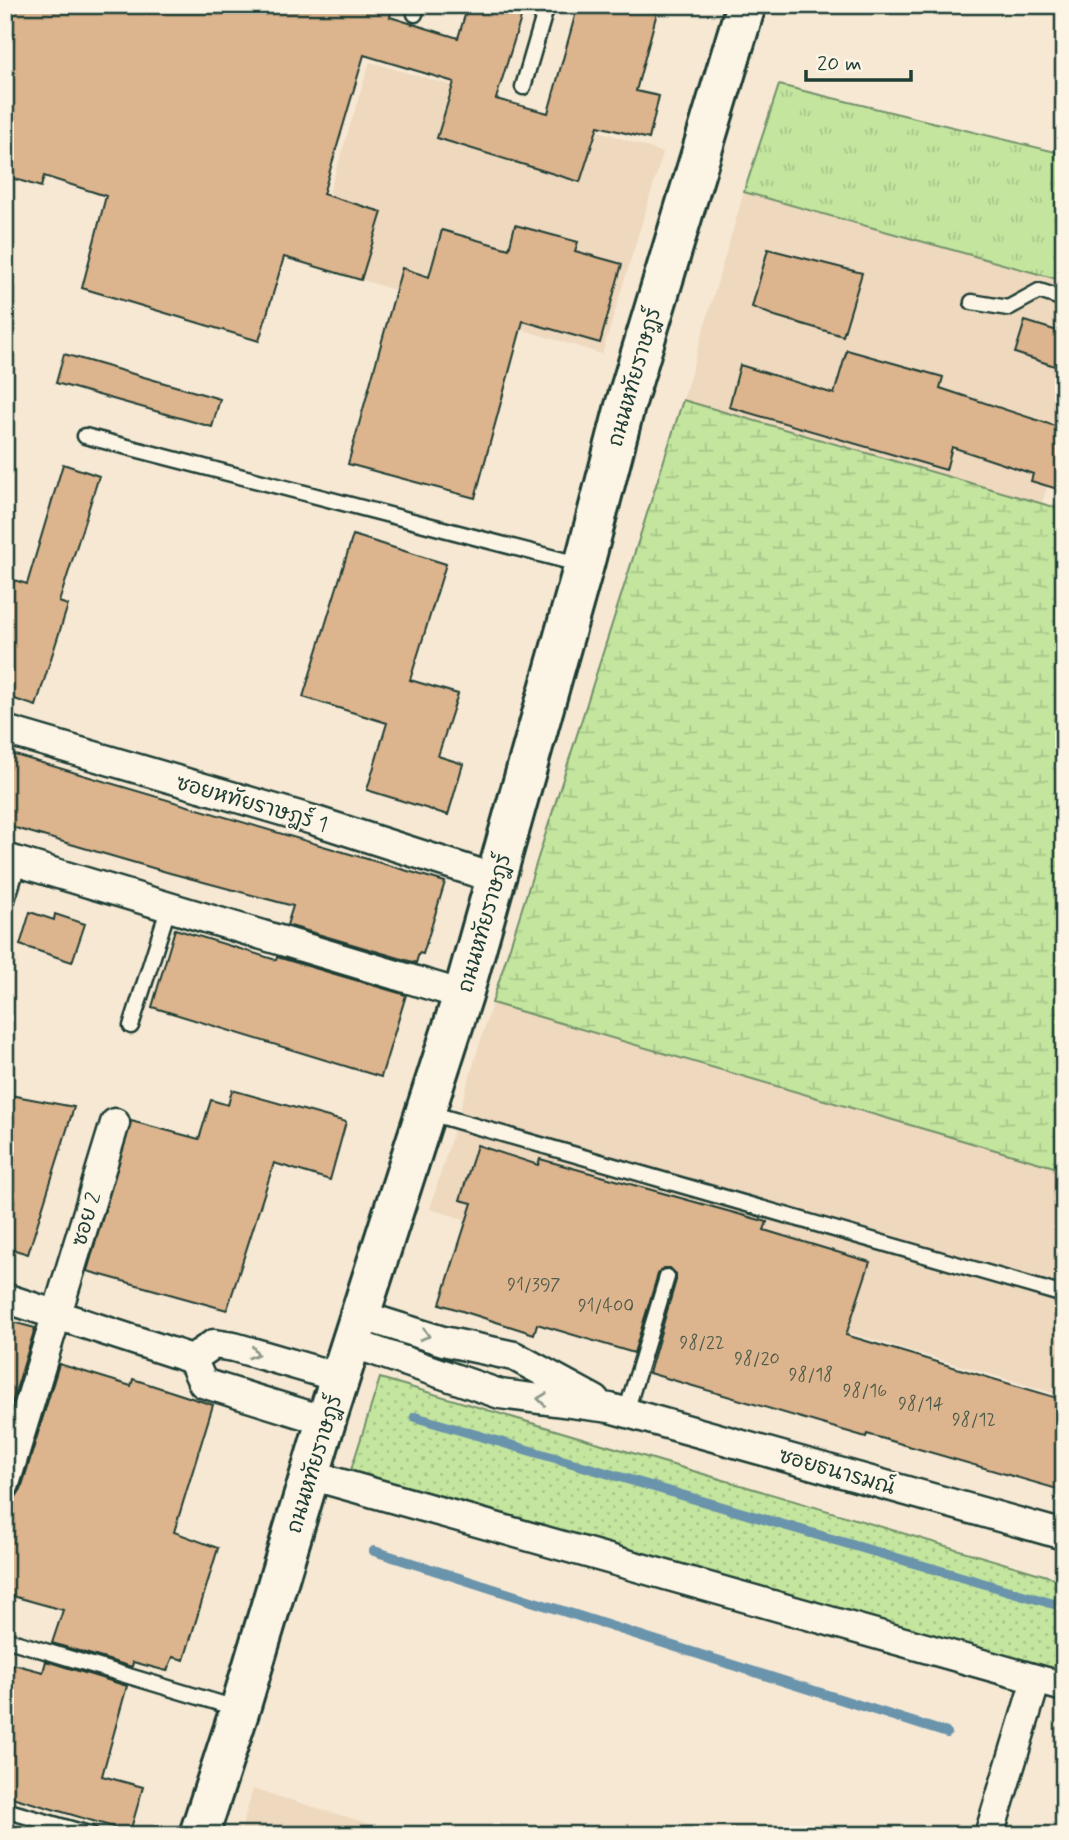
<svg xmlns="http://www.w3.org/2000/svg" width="1069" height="1840" font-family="Mynerve,'Playpen Sans Thai',sans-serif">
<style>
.built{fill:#eed8be}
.grass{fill:url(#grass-tufts);stroke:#719169;stroke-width:2}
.wetland{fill:url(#wetland-marsh);stroke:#719169;stroke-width:2}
.garden{fill:url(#garden-dots);stroke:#719169;stroke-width:2}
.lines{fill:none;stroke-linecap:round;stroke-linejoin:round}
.stream{stroke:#6b94ab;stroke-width:10}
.building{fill:#dcb48d;stroke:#1f3d34;stroke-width:2}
.service-casing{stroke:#1f3d34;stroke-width:19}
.minor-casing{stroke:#1f3d34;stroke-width:33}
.secondary-casing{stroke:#1f3d34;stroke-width:44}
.service{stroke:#fcf5e5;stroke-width:14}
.minor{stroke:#fcf5e5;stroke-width:28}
.secondary{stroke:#fcf5e5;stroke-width:38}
.oneway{stroke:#8e998c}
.labels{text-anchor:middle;stroke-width:5;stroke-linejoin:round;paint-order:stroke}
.number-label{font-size:18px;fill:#4e5b4a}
.street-label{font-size:21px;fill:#1f3d34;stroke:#fcf5e5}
</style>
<defs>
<pattern id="grass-tufts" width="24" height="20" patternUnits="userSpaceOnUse" patternTransform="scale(1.75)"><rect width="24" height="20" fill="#c3e59e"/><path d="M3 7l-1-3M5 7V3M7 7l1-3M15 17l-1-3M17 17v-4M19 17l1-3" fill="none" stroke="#a7c589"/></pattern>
<pattern id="wetland-marsh" width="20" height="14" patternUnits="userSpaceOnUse" patternTransform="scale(1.75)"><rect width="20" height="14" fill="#c3e59e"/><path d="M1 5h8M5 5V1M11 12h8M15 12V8" fill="none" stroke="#a7c589"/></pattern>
<pattern id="garden-dots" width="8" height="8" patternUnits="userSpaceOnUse" patternTransform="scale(1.75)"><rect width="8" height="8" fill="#c3e59e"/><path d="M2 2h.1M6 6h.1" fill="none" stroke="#a7c589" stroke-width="1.8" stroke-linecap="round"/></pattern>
</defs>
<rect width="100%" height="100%" fill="#f6e8d3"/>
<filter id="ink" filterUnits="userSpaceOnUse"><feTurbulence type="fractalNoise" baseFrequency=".0143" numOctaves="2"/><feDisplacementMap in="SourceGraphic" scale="14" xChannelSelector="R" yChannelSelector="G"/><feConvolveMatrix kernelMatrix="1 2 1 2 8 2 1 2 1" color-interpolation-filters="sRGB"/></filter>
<g filter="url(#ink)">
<path class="built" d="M370 62 548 113 663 153 602 354 307 263Z
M744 192 1064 281V437L1041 505 683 400Z
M492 1003 1064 1170V1396L430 1209Z
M253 1789 407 1835H240Z"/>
<path class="grass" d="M779 85 1064 154V281L744 192Z"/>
<path class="wetland" d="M683 400 1064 510V1170L492 1003Z"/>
<path class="garden" d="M380 1378 1064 1581V1685L350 1473Z"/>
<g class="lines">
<path class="stream" d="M415 1417 1064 1607
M374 1551 947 1733"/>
</g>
<path class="building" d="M5 5H393L390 17 458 38 468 5H525L496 99 548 113 578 5H659L636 91 659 96 649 139 598 126 580 182 437 138 454 82 364 55 323 194 382 212 361 280 284 257 259 341 82 288 106 196 44 176 41 187 5 176Z
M515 225 578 242 575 251 622 264 600 343 523 321 475 498 348 464 402 268 429 277 442 230 509 249Z
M768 249 862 273 843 336 775 316 752 307Z
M1025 321 1064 333V369L1015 353Z
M847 350 943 377 940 388 1064 429V491L1031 481 1033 474 952 447 946 470 729 407 740 365 834 394Z
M64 354 220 399 212 427 56 383Z
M63 464 99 476 59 602 68 605 36 706 5 696V610L14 580 27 584Z
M353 535 446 564 410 680 458 694 438 756 463 764 448 815 367 790 387 723 303 697Z
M5 752 445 882 423 954 419 953 416 963 287 925 293 906 170 873 5 825Z
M30 912 54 920 55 914 85 924 72 962 20 945Z
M175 929 276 960 277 957 406 995 381 1077 152 1007Z
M232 1090 346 1122 330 1180 274 1163 227 1310 87 1271 131 1121 199 1139 211 1100 228 1105Z
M5 1094 74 1107 28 1254 5 1247Z
M477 1145 538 1165 540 1159 767 1222 764 1230 870 1262 846 1335 1064 1400V1491L867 1434 866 1437 649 1373 676 1280V1274L670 1268H664L658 1274 634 1353 537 1324 534 1334 440 1304 472 1203 460 1200Z
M5 1320 35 1328 5 1426Z
M59 1364 131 1386 133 1379 213 1405 174 1532 218 1548 184 1660 173 1657 167 1671 133 1662 132 1667 52 1643 63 1610 5 1594V1500L16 1497 21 1489Z
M46 1661 127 1686 102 1776 143 1787 130 1832 5 1795V1691L13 1664 43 1672Z"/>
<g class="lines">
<defs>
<path id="service" d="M415 14 417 5
M523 87 547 5
M972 302 1008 308 1039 291 1064 299
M85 436 582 565
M5 906 19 862
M131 1026 168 909
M426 1112 1064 1295
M626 1412 667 1277
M5 1639 239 1709
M5 1810 92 1835"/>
<path id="minor" d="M5 730 313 820 497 879
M5 858 463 995
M5 1298 192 1359 203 1383 326 1421
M360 1315 443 1341 514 1356 595 1400
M352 1343 500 1394 610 1408 1064 1535
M192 1359 214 1344 234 1347 341 1378
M310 1475 1064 1687
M5 1484 115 1123
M989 1835 1036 1680"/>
<path id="secondary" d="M199 1835 240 1709 326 1421 463 995 584 565 625 406 746 5"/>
</defs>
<use href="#service" class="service-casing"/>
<use href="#minor" class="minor-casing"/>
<use href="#secondary" class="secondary-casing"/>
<use href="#service" class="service"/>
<use href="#minor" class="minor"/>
<use href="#secondary" class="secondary"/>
</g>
<defs><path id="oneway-chevron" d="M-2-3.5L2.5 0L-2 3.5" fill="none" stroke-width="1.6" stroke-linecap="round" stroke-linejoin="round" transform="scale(1.75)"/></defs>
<g class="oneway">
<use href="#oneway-chevron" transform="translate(425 1335) rotate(18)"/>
<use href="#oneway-chevron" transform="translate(254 1353) rotate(16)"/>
<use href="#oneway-chevron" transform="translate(542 1399) rotate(-173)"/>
</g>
</g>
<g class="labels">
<g class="number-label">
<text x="534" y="1290">91/397</text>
<text x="606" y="1311">91/400</text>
<text x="702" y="1348">98/22</text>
<text x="757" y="1364">98/20</text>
<text x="811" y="1380">98/18</text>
<text x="865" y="1396">98/16</text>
<text x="921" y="1409">98/14</text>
<text x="974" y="1425">98/12</text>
</g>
<g class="street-label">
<text transform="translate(634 377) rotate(-74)" y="7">ถนนหทัยราษฎร์</text>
<text transform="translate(252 803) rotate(16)" y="7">ซอยหทัยราษฎร์ 1</text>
<text transform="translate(484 923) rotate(-74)" y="7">ถนนหทัยราษฎร์</text>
<text transform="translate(86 1219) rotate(-73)" y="7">ซอย 2</text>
<text transform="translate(314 1464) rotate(-73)" y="7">ถนนหทัยราษฎร์</text>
<text transform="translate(837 1471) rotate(16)" y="7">ซอยธนารมณ์</text>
</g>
</g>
<rect width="1069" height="1840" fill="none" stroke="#fcf5e5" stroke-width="28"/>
<rect x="14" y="14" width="1041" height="1812" fill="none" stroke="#1f3d34" stroke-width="2.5" filter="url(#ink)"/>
<path d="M806 70v10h105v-10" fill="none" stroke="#1f3d34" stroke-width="3.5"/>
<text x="817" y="70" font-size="21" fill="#1f3d34" stroke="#fcf5e5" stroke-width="5" paint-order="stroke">20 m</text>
</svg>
